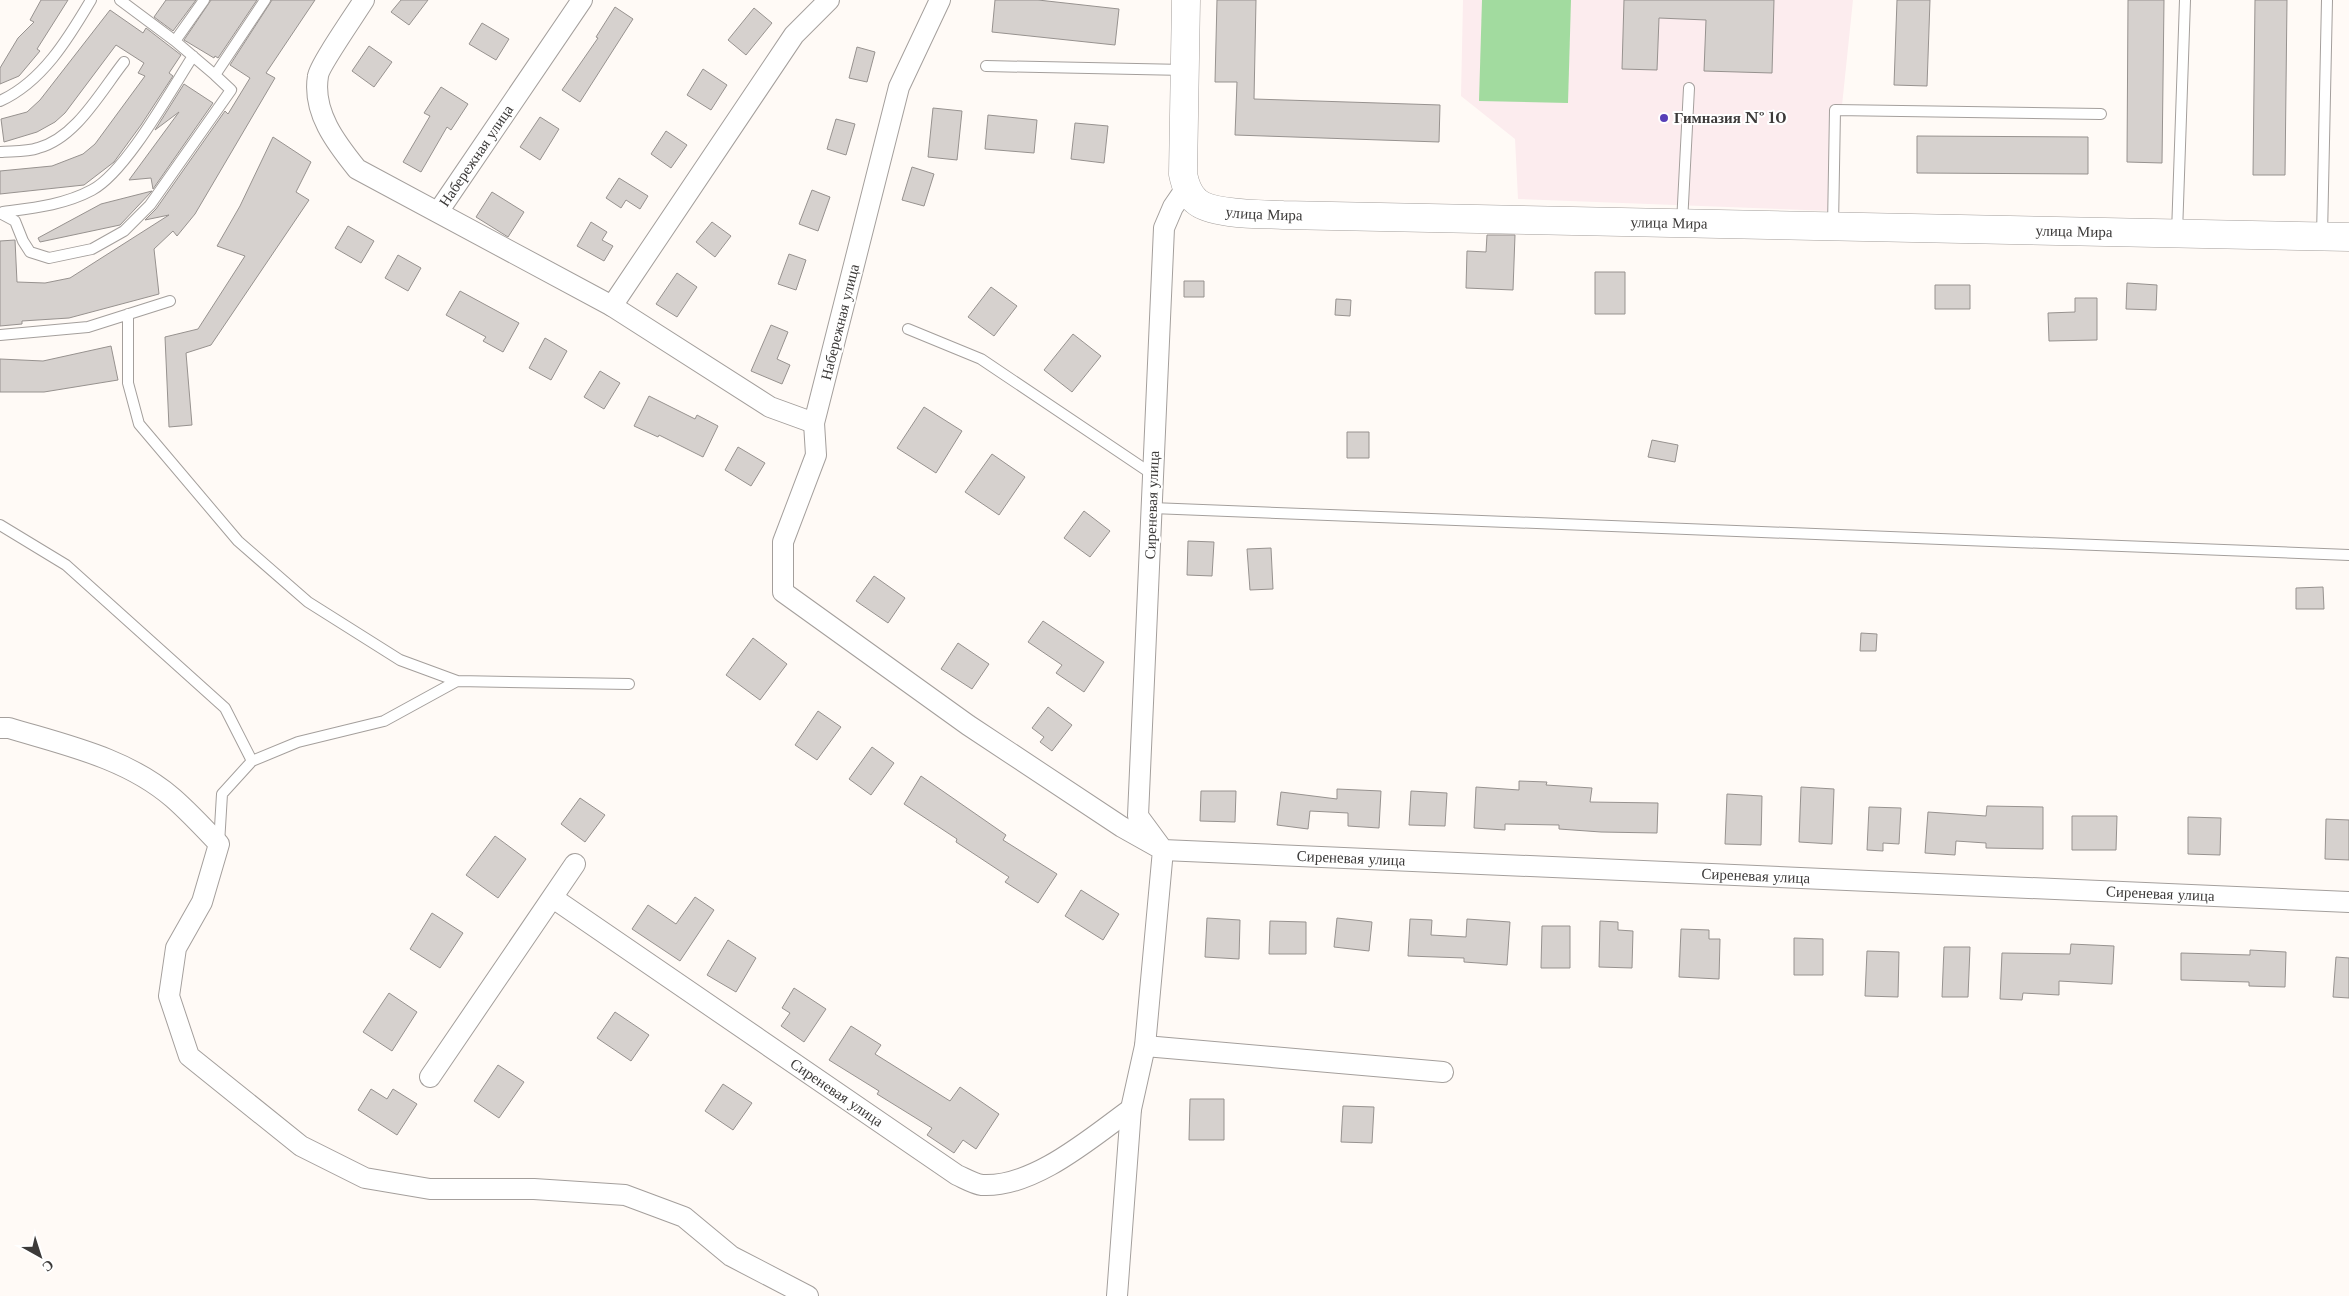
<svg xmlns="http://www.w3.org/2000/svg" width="2349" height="1296" font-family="'Libre Baskerville',serif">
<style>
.education{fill:#fcecee}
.garden{fill:#a2db9f}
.building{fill:#d6d1ce;stroke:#97928f}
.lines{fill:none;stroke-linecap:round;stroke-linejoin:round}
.lane-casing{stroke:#a49f9c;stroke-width:12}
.street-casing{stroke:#a49f9c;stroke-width:22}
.secondary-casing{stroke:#a49f9c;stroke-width:29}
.lane{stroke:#fff;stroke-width:10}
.street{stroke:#fff;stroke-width:20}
.secondary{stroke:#fff;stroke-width:28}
.poi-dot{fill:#573fb7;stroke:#fff;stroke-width:2}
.labels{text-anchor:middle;stroke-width:4;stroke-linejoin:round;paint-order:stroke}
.poi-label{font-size:15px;font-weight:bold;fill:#3c3a39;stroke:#fff;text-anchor:start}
.street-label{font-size:15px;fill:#3c3a39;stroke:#fff}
</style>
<rect width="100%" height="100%" fill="#fffaf6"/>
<path class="education" d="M1463 0H1853L1831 211 1518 199 1515 139 1461 96Z"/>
<path class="garden" d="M1482 0H1571L1568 103 1479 101Z"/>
<path class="building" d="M41 0H68L37 49 40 51 19 76 0 84V68L18 38 34 22 30 20Z
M166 0H196L173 31 154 17Z
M211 0H257L218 58 215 56 214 58 184 40Z
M272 0H315L266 73 275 78 195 214 177 236 173 231 154 249 159 294 69 318 22 321V324L0 326V241L15 240 17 282 45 283 70 278 169 215 145 220 156 209 225 111 228 114 250 78 230 65Z
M401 0H428L409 25 391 12Z
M995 0H1038L1119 9 1115 45 992 32Z
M1217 0H1256L1254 99 1440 105 1439 142 1235 135 1237 82H1215Z
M1624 0H1774L1772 73 1704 71 1706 20 1659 18 1657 70 1622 69Z
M1897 0H1930L1927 86 1894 85Z
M2128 0H2164L2162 163 2127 162Z
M2255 0H2287L2285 175H2253Z
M615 7 633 19 580 102 562 90 598 38 596 37Z
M754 8 772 23 746 55 728 40Z
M110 10 143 33 146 28 181 55 169 73 173 76 141 125 114 162 84 185 0 194V171L52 166 83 154 95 144 145 76 138 73 144 63 116 45 65 113 55 122 37 132 4 142 1 119 27 112 40 100Z
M482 23 509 39 496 60 469 44Z
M369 46 392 62 374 87 352 71Z
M857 47 875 52 867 82 849 78Z
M703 69 727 85 711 110 687 95Z
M184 84 213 103 153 189 151 178 129 180 179 112 155 130Z
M441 87 468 104 451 130 447 127 421 172 403 162 430 116 424 113Z
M933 108 962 111 957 160 928 157Z
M988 115 1037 120 1034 153 985 149Z
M540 117 559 129 540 160 520 147Z
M836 119 855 124 846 155 827 149Z
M1075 123 1108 126 1104 163 1071 159Z
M666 131 687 145 671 168 651 154Z
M1917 136 2088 137V174L1917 173Z
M273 137 311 162 296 192 309 200 211 345 186 353 192 425 169 427 165 337 198 329 245 256 217 246 240 206Z
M912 167 934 174 924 206 902 200Z
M619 178 648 196 640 209 626 200 621 208 606 198Z
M812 190 830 197 818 231 799 224Z
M152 191 120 225 40 242 38 238 101 204Z
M492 192 524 212 508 237 476 217Z
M591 222 607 232 602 240 613 246 604 261 577 246Z
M712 222 731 236 715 257 696 242Z
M348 226 374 241 361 263 335 248Z
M1487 235H1515L1513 290 1466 288 1467 251 1486 252Z
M789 254 806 260 796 290 778 284Z
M398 255 421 268 408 291 385 278Z
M1595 272H1625V314H1595Z
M677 273 697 287 677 317 656 304Z
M1184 281H1204V297H1184Z
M2127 283 2157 285 2156 310 2126 309Z
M1935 285H1970V309H1935Z
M991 287 1017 306 994 336 968 317Z
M460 291 519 323 503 352 483 341 486 337 446 315Z
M2075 298H2097V340L2049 341 2048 313 2075 312Z
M1336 299 1351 300 1350 316 1335 315Z
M771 325 788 332 777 359 790 365 782 384 751 371Z
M1073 334 1101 356 1072 392 1044 370Z
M545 338 567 351 551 380 529 368Z
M111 346 118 380 44 392H0V359L43 361Z
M600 371 620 383 604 409 584 397Z
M649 396 695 419 697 415 718 426 703 457 659 435 658 437 634 426Z
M924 407 962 431 936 473 897 448Z
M1347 432H1369V458H1347Z
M1652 440 1678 445 1675 462 1648 457Z
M738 447 765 463 751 486 725 470Z
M992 454 1025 477 999 515 965 492Z
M1084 511 1110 531 1090 557 1064 538Z
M1188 541 1214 542 1212 576 1187 575Z
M1271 548 1273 589 1250 590 1247 549Z
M874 576 905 598 888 623 856 601Z
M2323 587 2324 609H2296V588Z
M1043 621 1104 662 1084 692 1056 673 1062 665 1028 642Z
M1861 633 1877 634 1876 651H1860Z
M753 638 787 664 760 700 726 675Z
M958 643 989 664 972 689 941 669Z
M1048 707 1072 725 1052 751 1040 742 1044 737 1032 728Z
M818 711 841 727 817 760 795 745Z
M872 747 894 763 871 795 849 779Z
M921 776 1006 835 1003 840 1057 874 1038 903 1005 882 1009 877 956 842 957 839 904 804Z
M1519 781 1547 782 1546 785 1592 788 1590 802 1658 803 1657 833 1601 832 1559 829V825L1505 824V830L1474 828 1476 787 1519 790Z
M1801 787 1834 789 1832 844 1799 842Z
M1337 789 1381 791 1379 828 1348 826V813L1310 811 1308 829 1277 825 1281 792 1337 799Z
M1201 791H1236L1235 822 1200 821Z
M1411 791 1447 793 1445 826 1409 825Z
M1727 794 1762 796 1761 845 1725 844Z
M580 798 605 815 585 842 561 824Z
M1987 806 2043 807V849L1986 848V843L1956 841 1955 855 1925 853 1928 812 1986 816Z
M1869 807 1901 808 1899 844 1883 843V851L1867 850Z
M2072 816H2117L2116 850H2072Z
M2188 817 2221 818 2220 855 2188 854Z
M2326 819 2349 820V860L2325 859Z
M495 836 526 859 498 898 466 875Z
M1081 890 1119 914 1103 940 1065 916Z
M695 897 714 910 680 961 632 929 648 905 676 924Z
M432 913 463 933 440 968 410 949Z
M1207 918 1240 920 1239 959 1205 957Z
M1337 918 1372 922 1369 951 1334 947Z
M1410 919 1432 920 1431 935 1466 937 1467 919 1510 922 1507 965 1464 962V958L1408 956Z
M1270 921 1306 922V954H1269Z
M1600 921 1618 922V930L1633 931 1632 968 1599 967Z
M1542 926H1570V968H1541Z
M1681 929 1709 930V939H1720L1719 979 1679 977Z
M1794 938 1823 939V975H1794Z
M728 940 756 958 736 992 707 975Z
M2071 944 2114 946 2112 984 2059 981V995L2023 993 2022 1000 2000 999 2002 953 2070 954Z
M1944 947H1970L1968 997H1942Z
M2250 950 2286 952 2285 987 2249 986V982L2181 980V953L2250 955Z
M1867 951 1899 952 1898 997 1865 996Z
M2336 957 2349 958V998L2333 997Z
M794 988 826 1009 804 1042 781 1026 790 1013 782 1008Z
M389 993 417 1012 392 1051 363 1032Z
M615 1012 649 1035 631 1061 597 1038Z
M851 1026 881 1045 875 1054 950 1101 960 1087 999 1114 976 1149 963 1140 954 1153 927 1135 932 1128 877 1094 879 1091 829 1060Z
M498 1065 524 1082 499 1118 474 1101Z
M723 1084 752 1103 733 1130 705 1111Z
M371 1089 387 1099 393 1089 417 1104 397 1135 358 1110Z
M1190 1099H1224V1140H1189Z
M1343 1106 1374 1107 1372 1143 1341 1142Z"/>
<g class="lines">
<defs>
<path id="lane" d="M120 0 175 41 215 75
M175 41 204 0
M986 66 1185 70
M0 101C42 82 68 39 91 0
M0 152C12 151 27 152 38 148 76 138 101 91 124 62
M3 212C33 208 64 205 92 190 126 172 171 90 193 56
M0 213 15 221 23 241 30 252 49 258 92 249 124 231 150 205 231 90 215 75 265 0
M1682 223 1689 88
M1833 226 1835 110 2101 114
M2177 233 2185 0
M2322 236 2327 0
M128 314V383L139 424 238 541 308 602 400 660 457 681 629 684
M908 329 981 359 1152 474
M0 335 88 327 170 301
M1152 508 2349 555
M0 525 66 565 225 708 252 761
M219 844 222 794 252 761 298 742 384 721 457 681"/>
<g id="street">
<path d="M364 0C356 13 319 66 318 76 312 112 336 143 357 169L612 306 770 407 814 423"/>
<path d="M940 0 899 87 814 423 816 455 783 542V592L968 725 1122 827 1163 850 1145 1046 1131 1109 1117 1296"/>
<path id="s1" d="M1186 188 1173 207 1164 228 1138 816 1163 850 2349 902"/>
<path id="s2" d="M438 212 582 0"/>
<path d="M612 306 794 35 829 0"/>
<path d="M0 728H9C65 745 127 758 173 798 189 812 204 828 219 844L202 902 176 948 169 996 189 1056 301 1146 365 1178 430 1189H534L625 1195 684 1217 731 1256 808 1296"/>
<path id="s3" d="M553 898 957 1175C964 1178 974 1184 982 1185 1034 1188 1092 1137 1131 1109"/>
<path d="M1145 1046 1443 1072"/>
<path d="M430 1077 575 864"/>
</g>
<g id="secondary">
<path id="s4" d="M1186 0 1183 174C1185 184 1188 194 1196 201 1211 215 1262 214 1283 215L2349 237"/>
</g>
</defs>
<use href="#lane" class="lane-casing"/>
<use href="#street" class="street-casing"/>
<use href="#secondary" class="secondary-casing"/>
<use href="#lane" class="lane"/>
<use href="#street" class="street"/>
<use href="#secondary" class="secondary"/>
</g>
<circle class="poi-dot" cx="1664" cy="118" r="5"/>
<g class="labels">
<g class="poi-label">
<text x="1674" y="123">Гимназия № 10</text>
</g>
<g class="street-label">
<text dy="5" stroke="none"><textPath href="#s2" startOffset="68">Набережная улица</textPath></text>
<text dy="5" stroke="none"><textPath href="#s4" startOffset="275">улица Мира</textPath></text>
<text dy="5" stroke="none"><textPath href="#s4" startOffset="680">улица Мира</textPath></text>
<text dy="5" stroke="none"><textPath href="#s4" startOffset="1085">улица Мира</textPath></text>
<text transform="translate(840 322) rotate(-76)" y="5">Набережная улица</text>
<text transform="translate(1152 505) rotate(-88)" y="5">Сиреневая улица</text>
<text dy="5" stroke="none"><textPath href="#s1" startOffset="865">Сиреневая улица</textPath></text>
<text dy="5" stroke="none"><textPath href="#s1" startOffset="1270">Сиреневая улица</textPath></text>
<text dy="5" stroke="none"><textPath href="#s1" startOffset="1675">Сиреневая улица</textPath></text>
<text dy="5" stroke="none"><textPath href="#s3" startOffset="344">Сиреневая улица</textPath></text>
</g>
</g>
<g transform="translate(40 1256) rotate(141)" stroke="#ffffff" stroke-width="4" paint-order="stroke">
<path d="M0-4L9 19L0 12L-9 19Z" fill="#3c3a39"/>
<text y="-8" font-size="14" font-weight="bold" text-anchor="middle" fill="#3c3a39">С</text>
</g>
</svg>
